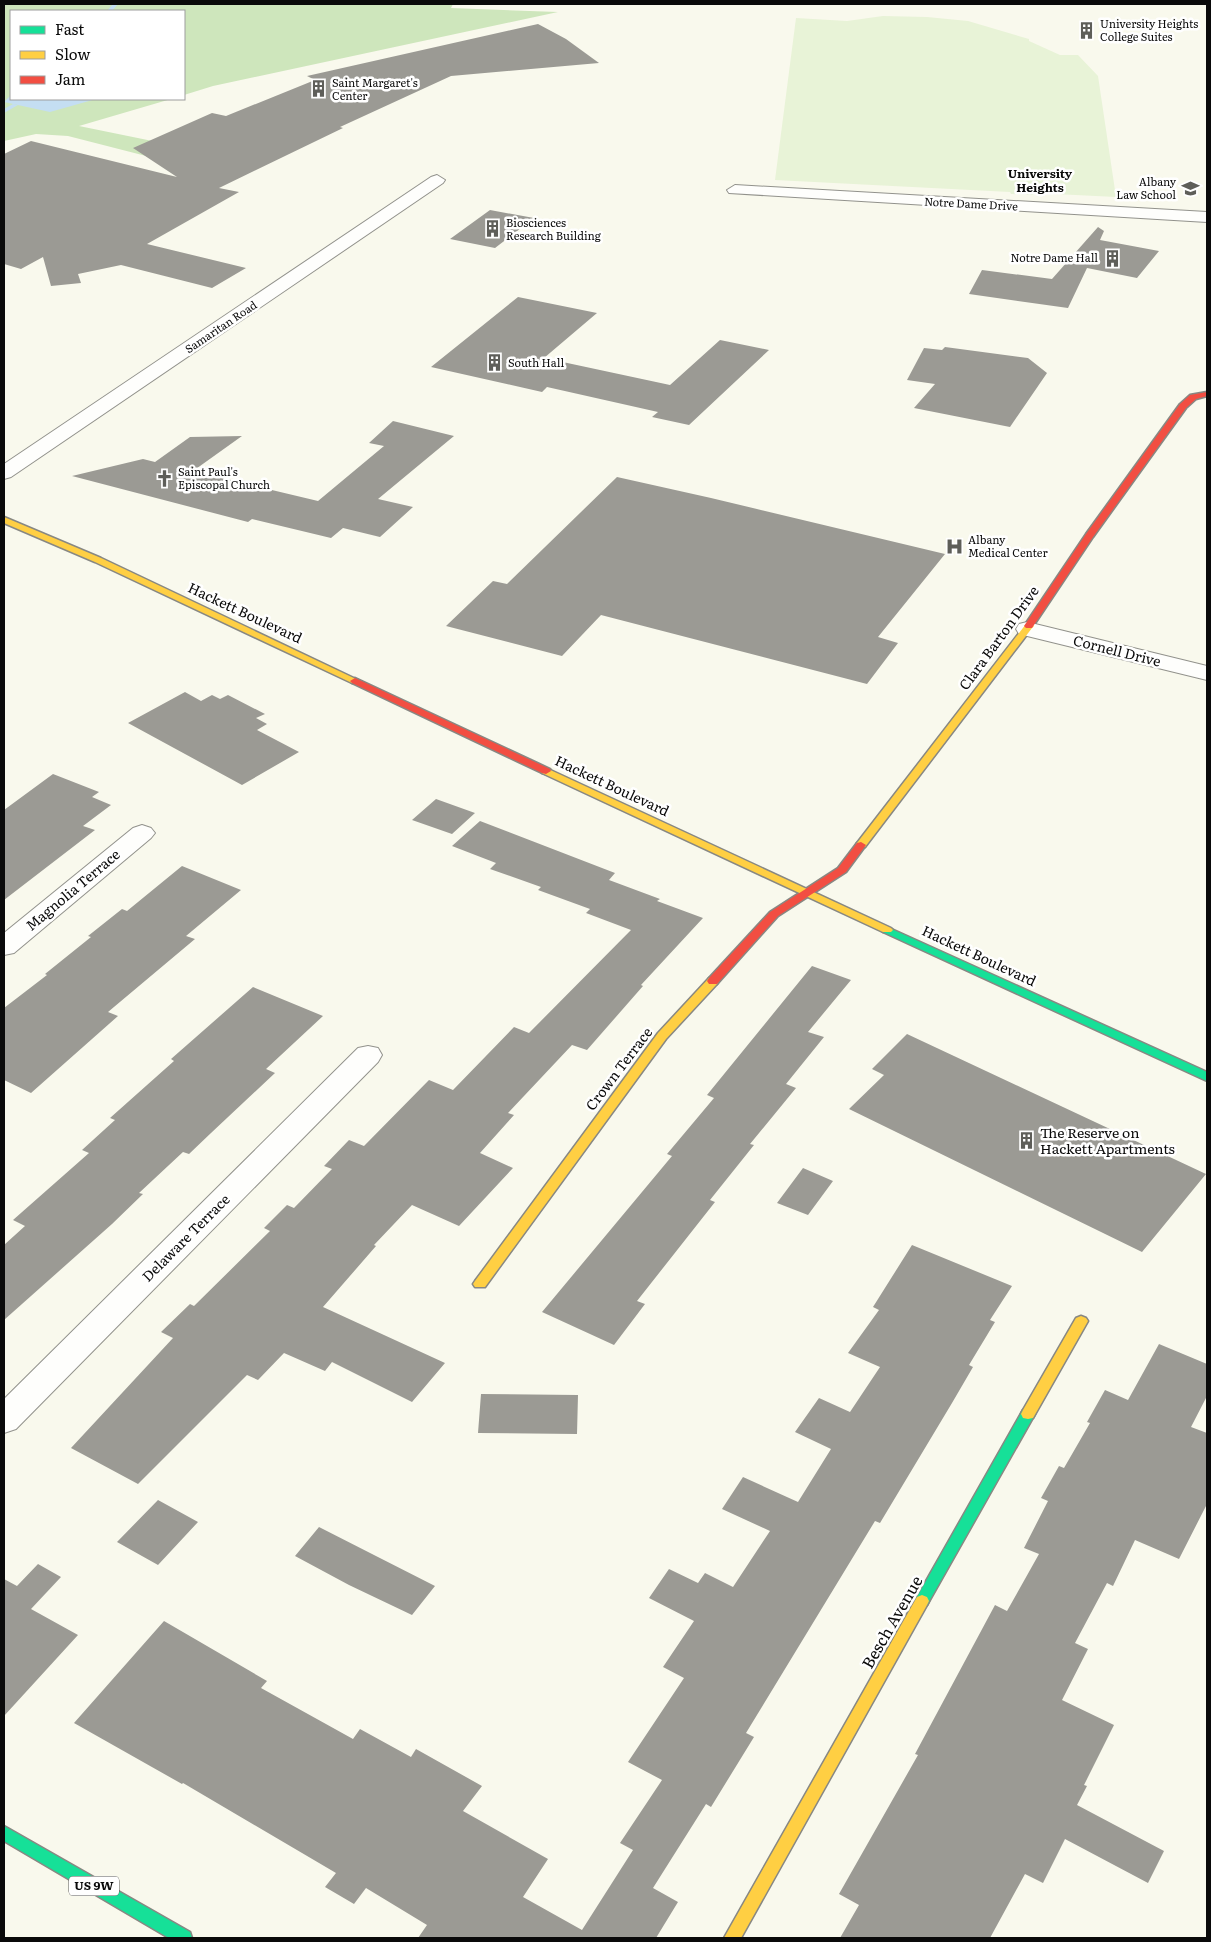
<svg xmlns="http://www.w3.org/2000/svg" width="1211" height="1942" font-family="Literata,serif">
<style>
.forest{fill:#cee6bc}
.pitch{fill:#e8f3d7}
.water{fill:#c4def2}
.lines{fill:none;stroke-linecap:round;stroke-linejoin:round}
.stream{fill:#c4def2;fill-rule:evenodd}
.building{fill:#9b9a94}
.street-casing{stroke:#92928c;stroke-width:2}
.fast-casing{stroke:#888883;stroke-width:3}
.slow-casing{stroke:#888883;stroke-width:3}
.jam-casing{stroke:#888883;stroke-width:3}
.street{fill:#fefefc;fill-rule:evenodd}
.fast{fill:#16e098;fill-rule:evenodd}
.slow{fill:#ffcf43;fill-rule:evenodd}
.jam{fill:#f24e42;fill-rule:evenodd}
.labels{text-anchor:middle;stroke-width:5;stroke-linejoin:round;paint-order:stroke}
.far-poi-label{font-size:11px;fill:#0a0a0a;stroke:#fff;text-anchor:start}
.far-street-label{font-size:11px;fill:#0a0a0a;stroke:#fff}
.far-neighbourhood-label{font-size:12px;font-weight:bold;fill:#0a0a0a;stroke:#fff}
.shield{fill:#fff;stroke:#545454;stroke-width:1}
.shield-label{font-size:12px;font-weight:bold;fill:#0a0a0a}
.street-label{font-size:14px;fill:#0a0a0a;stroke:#fff}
.poi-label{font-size:14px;fill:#0a0a0a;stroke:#fff;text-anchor:start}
.near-street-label{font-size:16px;fill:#0a0a0a;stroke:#fff}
</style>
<rect width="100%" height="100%" fill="#f9f9ed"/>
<path class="forest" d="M4 4H453L451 8 558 12 213 86 184 95V11H11V99H171L79 126 172 145 189 167 68 136 36 134 4 141Z"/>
<path class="pitch" d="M883 16 927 17 968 21 1029 39V41L1060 55H1078L1098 76 1116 197 1035 193 1034 195 1011 194 1010 192 775 180 796 18 847 21Z"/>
<path class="water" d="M11 95V99H96L50 112 4 102Z"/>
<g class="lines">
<path class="stream" d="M113 4H118L112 11H107Z
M13 104 18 105 4 113V109Z"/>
</g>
<path class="building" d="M538 24 566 39 599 63 451 76 340 127 343 128 219 188 239 192 147 244 246 268 212 288 121 265 78 274 81 283 51 286 43 257 21 269 4 264V154L31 141 177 177 133 148 212 113 226 116 315 80 307 76Z
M490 210 534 218 495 248 450 239Z
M1098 227 1104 231 1100 240 1159 251 1137 278 1087 268 1068 308 969 294 982 270 1052 279Z
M518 297 597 313 544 358 670 385 720 340 769 350 689 425 652 417 658 412 547 387 542 392 431 367Z
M945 347 1028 358 1047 373 1010 427 914 408 935 384 907 380 924 348 942 350Z
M393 421 454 436 378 499 413 507 380 537 343 528 331 538 252 519 248 522 72 476 143 459 155 462 190 437 242 436 193 471 318 501 384 446 369 443Z
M617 477 711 498 945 554 878 637 898 643 867 684 601 615 562 656 446 626 493 581 507 584Z
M185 692 201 701 212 695 220 699 228 695 265 714 256 718 267 724 257 730 299 752 242 785 128 723Z
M53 774 99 792 92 797 111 805 83 826 95 830 4 900V810Z
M436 799 475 813 452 834 412 820Z
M480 821 615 873 609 880 660 899 657 901 703 918 641 985 643 986 587 1050 572 1045 508 1113 514 1115 480 1153 513 1168 459 1226 412 1205 374 1245 376 1246 323 1307 445 1363 412 1402 332 1362 325 1371 284 1353 258 1380 247 1375 138 1484 71 1448 173 1338 161 1332 190 1304 194 1306 270 1231 264 1228 287 1205 294 1208 332 1169 324 1166 349 1140 364 1146 429 1080 453 1090 514 1027 529 1033 631 930 586 913 590 909 538 890 541 887 490 869 496 863 452 846Z
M182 866 241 890 186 936 195 939 108 1012 118 1016 31 1093 4 1080V1008L47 975 45 974 91 937 88 936 122 909 127 911Z
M812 966 851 980 808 1032 824 1037 786 1084 796 1088 750 1144 754 1145 710 1200 715 1202 637 1301 645 1304 614 1345 542 1312 672 1156 667 1154 714 1098 707 1095Z
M253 987 323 1016 266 1069 275 1073 211 1133 189 1154 183 1152 139 1193 143 1194 112 1224 4 1320V1245L25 1226 13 1220 89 1153 82 1150 115 1120 110 1118 174 1061 171 1059Z
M907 1034 1206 1174 1142 1252 849 1109 884 1075 872 1069Z
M803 1168 833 1181 808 1215 777 1203Z
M912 1245 1012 1286 990 1320 995 1322 969 1365 973 1367 952 1403 880 1523 875 1521 746 1733 754 1737 711 1807 706 1804 653 1888 678 1902 656 1938H418L427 1925 366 1888 354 1904 325 1887 336 1873 183 1783 182 1784 74 1723 164 1621 267 1681 261 1688 353 1739 360 1729 411 1757 416 1749 482 1786 463 1811 548 1859 523 1897 582 1930 633 1850 620 1843 662 1780 628 1762 684 1678 663 1667 694 1621 649 1598 669 1569 698 1583 705 1573 733 1587 770 1531 722 1509 743 1477 798 1502 831 1449 795 1432 819 1398 850 1412 880 1367 848 1353 879 1310 873 1307Z
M1159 1344 1207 1364V1396L1191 1427 1207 1433V1504L1179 1559 1135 1540 1113 1586 1107 1583 1075 1643 1088 1649 1062 1700 1114 1725 1084 1785 1087 1786 1077 1805 1164 1851 1148 1883 1065 1839 1043 1883 1025 1874 990 1938H840L859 1905 839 1894 918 1755 915 1754 995 1605 1007 1611 1039 1554 1024 1548 1048 1501 1041 1498 1059 1466 1064 1468 1090 1423 1087 1422 1105 1390 1128 1400Z
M481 1394 578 1395 577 1434 478 1433Z
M158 1500 198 1522 158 1565 117 1542Z
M319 1527 374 1555 435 1586 412 1615 349 1585 295 1556Z
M38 1564 61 1577 31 1609 78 1635 4 1716V1579L17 1586Z"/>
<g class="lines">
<defs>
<path id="street" d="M437 175 445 180 443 183 11 477 4 479V464L431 177Z
M735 185 1207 212V222L729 193 727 190Z
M1027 622 1207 666V680L1019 634 1016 629 1019 624Z
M142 825 151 828 155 833 151 838 14 953 4 955V933L133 828Z
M368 1046 378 1048 382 1055 378 1062 16 1429 4 1433V1399L358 1048Z"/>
<path id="fast" d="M887 927 1207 1072V1081L883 932 881 930 883 928Z
M1028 1409 1033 1410 1035 1414 927 1605 922 1607 917 1605 915 1601 917 1597 1023 1410Z
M4 1826 190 1932 192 1938H169L4 1841Z"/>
<path id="slow" d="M4 517 101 558 360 681 358 683H352L95 562 4 523Z
M1029 623 1034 626 1032 628 865 847H857L856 845 857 843 1026 624Z
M546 768 891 928 893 930 891 932H883L542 773 541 771 542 769Z
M713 977 719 981 717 984 666 1039 485 1287H475L473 1284 475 1281 658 1033 709 978Z
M1081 1316 1086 1318 1088 1321 1033 1418 1028 1419 1023 1418 1021 1414 1023 1410 1076 1318Z
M922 1595 927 1597 929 1601 927 1605 741 1938H724L917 1597Z"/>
<path id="jam" d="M1207 392V396L1196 399 1186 408 1093 537 1032 628H1026L1024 626 1086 534 1180 404 1190 395Z
M355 678 550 769 551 771 546 774 542 773 352 683 350 681Z
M861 842 866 845 846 872 778 916 717 984H709L707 981 709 978 770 912 838 868 857 843Z"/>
</defs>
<use href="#street" class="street-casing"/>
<use href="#fast" class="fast-casing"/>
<use href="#slow" class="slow-casing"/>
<use href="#jam" class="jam-casing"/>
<use href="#street" class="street"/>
<use href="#fast" class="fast"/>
<use href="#slow" class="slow"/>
<use href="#jam" class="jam"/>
</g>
<defs>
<symbol id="building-bare" viewBox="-9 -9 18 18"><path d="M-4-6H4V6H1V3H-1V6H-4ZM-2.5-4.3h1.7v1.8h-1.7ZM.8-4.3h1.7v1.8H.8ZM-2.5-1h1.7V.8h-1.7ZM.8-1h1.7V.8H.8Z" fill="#5e5e59" stroke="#fff" stroke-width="2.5" paint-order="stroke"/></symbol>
<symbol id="university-bare" viewBox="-9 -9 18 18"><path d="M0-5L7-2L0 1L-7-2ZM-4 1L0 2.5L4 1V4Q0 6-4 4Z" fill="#5e5e59" stroke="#fff" stroke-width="2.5" paint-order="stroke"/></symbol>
<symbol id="church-bare" viewBox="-9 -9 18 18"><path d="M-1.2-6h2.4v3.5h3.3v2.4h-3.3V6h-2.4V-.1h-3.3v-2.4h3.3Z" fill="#5e5e59" stroke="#fff" stroke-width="2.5" paint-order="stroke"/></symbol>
<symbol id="hospital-bare" viewBox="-9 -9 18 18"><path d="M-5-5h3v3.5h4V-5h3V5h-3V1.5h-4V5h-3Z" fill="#5e5e59" stroke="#fff" stroke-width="2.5" paint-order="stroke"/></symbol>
</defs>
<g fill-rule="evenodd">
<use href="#building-bare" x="1074" y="18" width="25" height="25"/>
<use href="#building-bare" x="306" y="76" width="25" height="25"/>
<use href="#university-bare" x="1178" y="176" width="25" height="25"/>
<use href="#building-bare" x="480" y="216" width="25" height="25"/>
<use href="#building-bare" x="1100" y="246" width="25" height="25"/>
<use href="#building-bare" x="482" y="350" width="25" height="25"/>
<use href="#church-bare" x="152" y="466" width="25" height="25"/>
<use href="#hospital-bare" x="942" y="534" width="25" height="25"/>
<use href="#building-bare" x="1014" y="1128" width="25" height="25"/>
</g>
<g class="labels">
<g class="far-poi-label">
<text x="1100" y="28">University Heights<tspan x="1100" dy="13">College Suites</tspan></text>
<text x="332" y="87">Saint Margaret's<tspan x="332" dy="13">Center</tspan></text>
<text x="1176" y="186" text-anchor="end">Albany<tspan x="1176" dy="13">Law School</tspan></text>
<text x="506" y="227">Biosciences<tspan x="506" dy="13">Research Building</tspan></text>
<text x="1098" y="262" text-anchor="end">Notre Dame Hall</text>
<text x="508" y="367">South Hall</text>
<text x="178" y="476">Saint Paul's<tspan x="178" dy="13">Episcopal Church</tspan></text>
<text x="968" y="544">Albany<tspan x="968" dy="13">Medical Center</tspan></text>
</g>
<g class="far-street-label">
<text transform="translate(971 204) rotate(3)" y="4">Notre Dame Drive</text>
<text transform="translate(221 327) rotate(-34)" y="4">Samaritan Road</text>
</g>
<g class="far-neighbourhood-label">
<text x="1040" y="178">University<tspan x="1040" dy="14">Heights</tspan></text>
</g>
<rect class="shield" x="69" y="1876.5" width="50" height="19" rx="4"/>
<g class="shield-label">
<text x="94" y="1890">US 9W</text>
</g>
<g class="street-label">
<text transform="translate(245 613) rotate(25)" y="5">Hackett Boulevard</text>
<text transform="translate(999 638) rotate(-54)" y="5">Clara Barton Drive</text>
<text transform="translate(1117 651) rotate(14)" y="5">Cornell Drive</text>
<text transform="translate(612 786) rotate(25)" y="5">Hackett Boulevard</text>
<text transform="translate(73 890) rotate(-40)" y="5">Magnolia Terrace</text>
<text transform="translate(979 956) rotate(25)" y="5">Hackett Boulevard</text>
<text transform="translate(619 1069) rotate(-53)" y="5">Crown Terrace</text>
<text transform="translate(186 1238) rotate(-45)" y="5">Delaware Terrace</text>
</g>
<g class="poi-label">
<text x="1040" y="1138">The Reserve on<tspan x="1040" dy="16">Hackett Apartments</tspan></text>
</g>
<g class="near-street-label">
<text transform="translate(892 1622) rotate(-60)" y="6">Besch Avenue</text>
</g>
</g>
<rect width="1211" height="1942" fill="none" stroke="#0a0a0a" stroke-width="10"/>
<rect x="10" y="10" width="175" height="90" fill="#ffffff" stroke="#9d9d9d"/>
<rect x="20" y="26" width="25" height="8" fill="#16e098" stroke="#9d9d9d"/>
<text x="55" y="35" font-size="15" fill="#0a0a0a">Fast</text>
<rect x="20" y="51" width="25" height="8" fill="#ffcf43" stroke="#9d9d9d"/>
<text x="55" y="60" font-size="15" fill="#0a0a0a">Slow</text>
<rect x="20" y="76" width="25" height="8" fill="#f24e42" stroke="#9d9d9d"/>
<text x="55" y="85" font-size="15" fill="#0a0a0a">Jam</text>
</svg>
